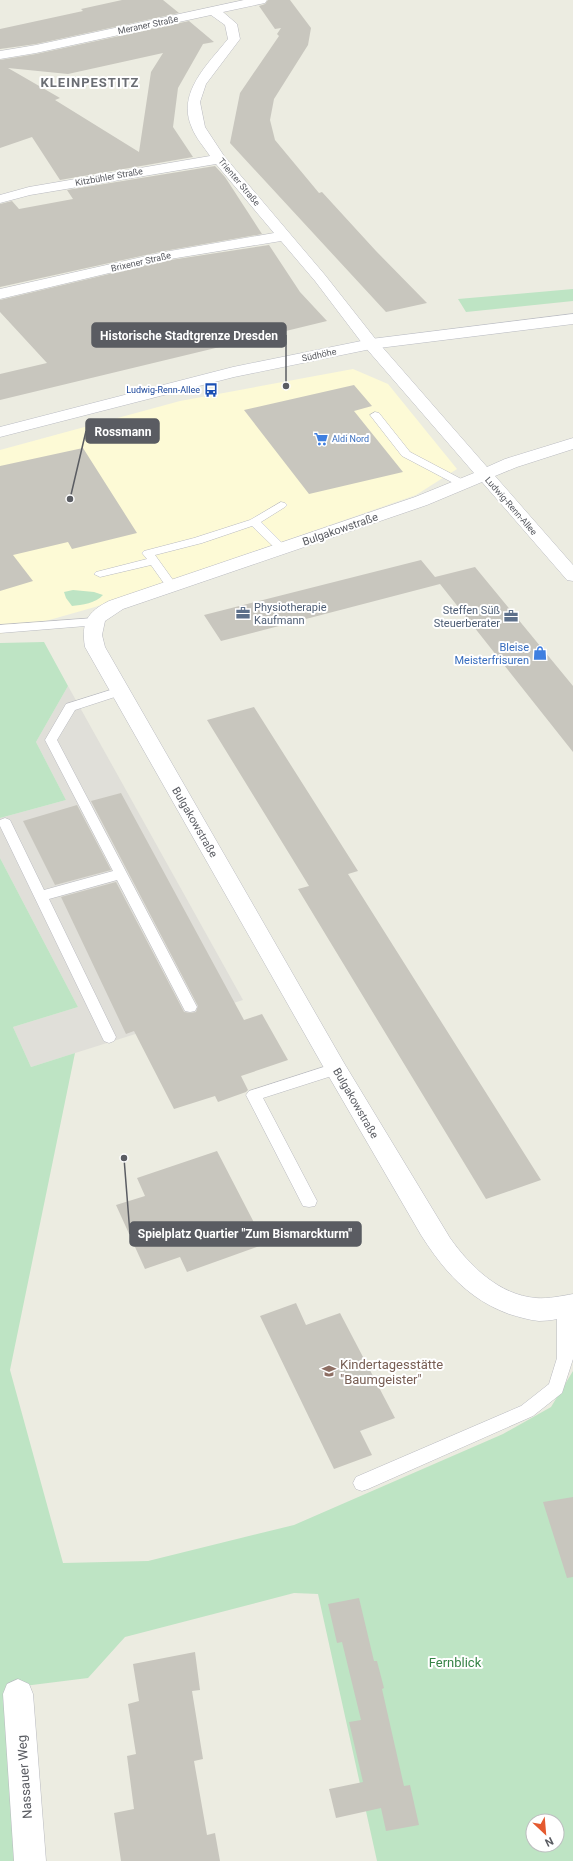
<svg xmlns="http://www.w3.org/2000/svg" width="573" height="1861" font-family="Roboto,sans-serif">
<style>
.commercial{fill:#fdfad6}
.industrial{fill:#e0dfd9}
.green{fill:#bee4c4;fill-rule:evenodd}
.building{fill:#c8c6be;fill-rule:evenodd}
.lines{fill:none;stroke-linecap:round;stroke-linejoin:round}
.lane-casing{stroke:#b9bac0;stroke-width:1}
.street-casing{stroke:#b9bac0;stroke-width:1}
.secondary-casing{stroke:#babcc3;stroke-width:1}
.lane{fill:#fff;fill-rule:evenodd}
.street{fill:#fff;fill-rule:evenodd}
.secondary{fill:#fff;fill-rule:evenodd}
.labels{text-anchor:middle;stroke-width:4;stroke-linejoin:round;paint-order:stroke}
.far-street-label{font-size:9px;fill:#5a5c62;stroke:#fff}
.far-transit-label{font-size:9px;fill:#164399;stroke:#fff;text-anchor:end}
.far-shop-label{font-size:9px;fill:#366cbe;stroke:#fff;text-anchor:start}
.street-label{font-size:11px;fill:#5a5c62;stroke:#fff}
.service-label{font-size:11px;fill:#4e5e75;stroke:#fff;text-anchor:start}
.shop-label{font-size:11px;fill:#366cbe;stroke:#fff;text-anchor:end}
.far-district-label{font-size:13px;font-weight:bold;letter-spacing:1px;fill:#6b6e74;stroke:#fff}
.near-education-label{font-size:13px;fill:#785e54;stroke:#fff;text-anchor:start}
.near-park-label{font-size:13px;fill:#378447;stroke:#fff}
.near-street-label{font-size:13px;fill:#5a5c62;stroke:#fff}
.leader{fill:none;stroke:#5a5c62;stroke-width:1.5}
.callout-dot{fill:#5a5c62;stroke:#fff;stroke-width:1.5}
.callout{fill:#5a5c62;stroke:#5a5c62;stroke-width:1.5}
.callout-label{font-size:12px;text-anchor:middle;font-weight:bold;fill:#fff}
</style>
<rect width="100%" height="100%" fill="#ecece1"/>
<path class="commercial" d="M353 369 388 384 457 469 416 495 95 607 0 634V450L180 401Z"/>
<path class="industrial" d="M68 686 243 1000 31 1067 13 1027 78 1007 0 858V818L66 800 36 742Z"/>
<path class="green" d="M573 289V301L466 312 458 299Z
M73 590 94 592 103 595C96 603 82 605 72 606L66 598 64 592Z
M44 642 68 686 36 742 66 800 0 818V643Z
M0 858 78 1007 13 1027 31 1067 75 1053 10 1370 63 1563 148 1561 294 1525 503 1434 551 1407 573 1371V1861H377L318 1594 294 1593 125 1637 88 1678 8 1688 21 1861H0ZM533 1821H557V1845H533Z"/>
<path class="building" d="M122 0H163L179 13 36 44 0 49V29L83 11 81 9Z
M268 0H290L311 28 308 45 274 99 270 120 275 140 319 193 322 192 376 251 427 303 386 312 230 143 240 93 279 36 277 34 281 28 275 29 259 6 265 4Z
M189 21 214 42 203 44 178 88 173 127 193 157 60 180 32 137 0 148V60L36 54ZM163 53 151 72 139 152 55 100 60 98 8 68 68 74Z
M215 166 225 177 262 234 164 251 0 287V204L12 201 19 209 73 199 67 190Z
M269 245 300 292 327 321 0 400V374L47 363 0 312V300L164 261Z
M354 385 372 406 354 411 403 472 309 494 244 410Z
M83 448 137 533 72 549 68 542 13 555 33 581 0 591V466Z
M421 560 435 577 475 567 573 686V752L440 584 221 641 204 615Z
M254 707 358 871 348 874 541 1180 486 1199 298 889 309 886 207 720Z
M121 793 244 1020 262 1014 288 1060 241 1076 248 1090 246 1092 218 1102 215 1096 174 1109 134 1031 126 1034 61 897 116 882 184 1012 190 1013 196 1012 198 1006 91 801Z
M77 805 111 870 55 885 23 821Z
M217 1151 265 1244 187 1272 180 1257 145 1269 116 1205 145 1196 137 1178Z
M296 1303 306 1325 340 1313 395 1418 360 1431 372 1455 334 1469 260 1316Z
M573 1497V1577L567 1578 543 1502Z
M359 1598 374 1661H377L384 1688 382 1689 404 1786 410 1785 419 1825 386 1831 381 1808 336 1818 329 1789 363 1782 349 1722 361 1720 342 1642 337 1643 328 1604Z
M195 1652 200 1690 192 1691 203 1759 194 1761 207 1835 215 1833 220 1861H121L114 1813 134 1809 127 1756 136 1754 128 1704 139 1701 133 1664Z"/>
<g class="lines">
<defs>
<path id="lane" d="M375 412 379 413 410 452 467 482 469 484 467 486H459L402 456 370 415Z
M281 502 285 503 287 505 285 507 261 522 288 549 286 551H278L252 526 202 543 155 555 178 587 176 589H168L151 565 100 577 94 574 96 572 147 559 142 553 144 551 194 538 250 520Z
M94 618 100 622 98 625 0 633V625Z
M120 687 124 688 126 691 124 694 75 710 57 740 197 1007 195 1011 190 1012 185 1011 117 880 49 899 116 1037 114 1041 109 1043 104 1041 102 1037 0 826V820L5 818 10 820 44 890 113 871 45 740 66 704Z
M336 1063 341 1065 343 1069 341 1073 263 1098 317 1201 315 1206 309 1207 303 1206 246 1095 249 1091Z
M565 1300 571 1302 573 1306V1359L562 1393 533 1416 368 1489 362 1491 356 1489 353 1483 356 1477 521 1406 549 1384 557 1358V1307L559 1302Z"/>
<path id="street" d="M244 0H267L265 3 223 12 237 24 240 39 206 84 200 102 205 127 224 156 325 275 377 341 487 467 505 459 573 438V449L517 467 495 476 573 565V581L567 580 482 482 427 505 123 609 105 621 102 635 105 647 344 1063 450 1238C470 1266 499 1295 536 1298 549 1299 561 1296 573 1294V1316C562 1318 551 1321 539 1321 529 1320 519 1317 509 1314 468 1299 444 1271 421 1235L328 1075 85 647C81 623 87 612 109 601L415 497 474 473 365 347 315 281 281 241 164 260 0 299V289L164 252 274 233 216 164 30 195 0 203V195L29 187 210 156C204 147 196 138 192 128 176 93 208 64 228 39L225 25 211 15 36 53 0 59V51L36 45Z
M18 1679 29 1684 33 1694 46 1861H14L3 1694 7 1684Z"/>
<path id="secondary" d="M573 314V324L371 349 234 377 0 437V427L233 367 371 339Z"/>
</defs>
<use href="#lane" class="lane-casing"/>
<use href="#street" class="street-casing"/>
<use href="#secondary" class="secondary-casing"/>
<use href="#lane" class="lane"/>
<use href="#street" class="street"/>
<use href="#secondary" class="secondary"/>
</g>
<defs>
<symbol id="bus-bare" viewBox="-9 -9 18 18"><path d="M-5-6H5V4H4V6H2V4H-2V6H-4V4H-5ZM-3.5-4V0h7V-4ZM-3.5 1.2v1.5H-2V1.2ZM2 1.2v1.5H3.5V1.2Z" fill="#1a4fb4" stroke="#fff" stroke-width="2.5" paint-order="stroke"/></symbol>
<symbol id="supermarket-bare" viewBox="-9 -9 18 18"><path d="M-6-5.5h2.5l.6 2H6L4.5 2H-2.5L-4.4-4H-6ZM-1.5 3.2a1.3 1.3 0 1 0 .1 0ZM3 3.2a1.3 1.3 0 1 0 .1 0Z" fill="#3f7fe0" stroke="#fff" stroke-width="2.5" paint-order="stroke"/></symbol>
<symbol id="office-bare" viewBox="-9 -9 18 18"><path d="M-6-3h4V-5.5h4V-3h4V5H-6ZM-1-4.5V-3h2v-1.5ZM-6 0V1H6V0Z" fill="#5c6f8a" stroke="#fff" stroke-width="2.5" paint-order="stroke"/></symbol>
<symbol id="shop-bare" viewBox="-9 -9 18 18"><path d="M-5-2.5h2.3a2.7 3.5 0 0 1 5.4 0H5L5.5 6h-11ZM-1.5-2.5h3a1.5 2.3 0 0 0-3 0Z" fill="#3f7fe0" stroke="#fff" stroke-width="2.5" paint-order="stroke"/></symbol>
<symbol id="school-bare" viewBox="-9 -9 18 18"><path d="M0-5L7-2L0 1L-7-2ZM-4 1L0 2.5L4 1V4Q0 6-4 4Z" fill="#8d6e63" stroke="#fff" stroke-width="2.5" paint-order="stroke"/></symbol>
</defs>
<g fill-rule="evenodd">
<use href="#bus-bare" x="201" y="380" width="20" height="20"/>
<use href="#supermarket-bare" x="311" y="429" width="20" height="20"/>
<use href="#office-bare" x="233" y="603" width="20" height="20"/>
<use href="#office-bare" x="501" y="606" width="20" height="20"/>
<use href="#shop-bare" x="530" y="643" width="20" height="20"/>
<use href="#school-bare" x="319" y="1361" width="20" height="20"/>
</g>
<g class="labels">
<g class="far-street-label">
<text transform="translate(148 25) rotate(-12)" y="3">Meraner Straße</text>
<text transform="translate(109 177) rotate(-10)" y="3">Kitzbühler Straße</text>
<text transform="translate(239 182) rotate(50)" y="3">Trienter Straße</text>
<text transform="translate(141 262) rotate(-13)" y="3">Brixener Straße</text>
<text transform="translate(319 355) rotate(-12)" y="3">Südhöhe</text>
<text transform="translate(511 506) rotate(49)" y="3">Ludwig-Renn-Allee</text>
</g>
<g class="far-transit-label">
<text x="200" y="393">Ludwig-Renn-Allee</text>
</g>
<g class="far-shop-label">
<text x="332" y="442">Aldi Nord</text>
</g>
<g class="street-label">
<text transform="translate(340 529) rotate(-19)" y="4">Bulgakowstraße</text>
<text transform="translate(195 822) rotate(60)" y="4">Bulgakowstraße</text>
<text transform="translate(356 1103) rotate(60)" y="4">Bulgakowstraße</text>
</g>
<g class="service-label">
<text x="254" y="611">Physiotherapie<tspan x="254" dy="13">Kaufmann</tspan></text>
<text x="500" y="614" text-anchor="end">Steffen Süß<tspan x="500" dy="13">Steuerberater</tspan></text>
</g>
<g class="shop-label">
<text x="529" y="651">Bleise<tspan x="529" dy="13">Meisterfrisuren</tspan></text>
</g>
<g class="far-district-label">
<text x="90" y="87">KLEINPESTITZ</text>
</g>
<g class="near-education-label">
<text x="340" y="1369">Kindertagesstätte<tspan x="340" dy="15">"Baumgeister"</tspan></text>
</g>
<g class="near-park-label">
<text x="455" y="1667">Fernblick</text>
</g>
<g class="near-street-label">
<text transform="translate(24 1777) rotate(-94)" y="5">Nassauer Weg</text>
</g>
</g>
<path class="leader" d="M286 386L286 335M70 499L86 431M124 1158L130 1234"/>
<g class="callout-dot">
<circle cx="286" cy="386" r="4"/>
<circle cx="70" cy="499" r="4"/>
<circle cx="124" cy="1158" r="4"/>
</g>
<g class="callout">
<rect x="92" y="323" width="194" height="24" rx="4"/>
<rect x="86" y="419" width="73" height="24" rx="4"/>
<rect x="130" y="1222" width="231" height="24" rx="4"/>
</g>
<g class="callout-label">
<text x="189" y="340">Historische Stadtgrenze Dresden</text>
<text x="123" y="436">Rossmann</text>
<text x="245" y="1238">Spielplatz Quartier "Zum Bismarckturm"</text>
</g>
<g transform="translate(545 1833) rotate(154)"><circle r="19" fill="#ffffff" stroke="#bdbec0"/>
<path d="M0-3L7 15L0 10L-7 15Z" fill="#e45a2f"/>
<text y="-6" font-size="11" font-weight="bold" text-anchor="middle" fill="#5a5c62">N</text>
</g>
</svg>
